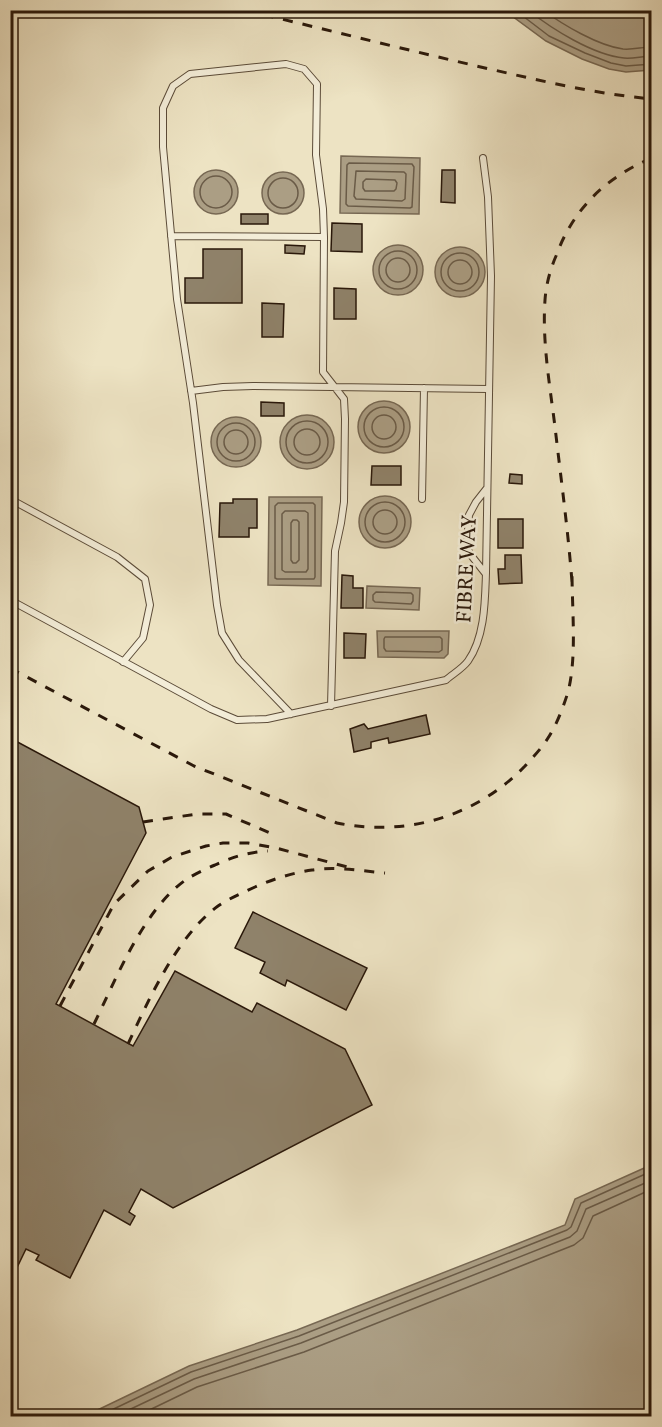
<svg xmlns="http://www.w3.org/2000/svg" width="662" height="1427" font-family="Vollkorn,serif">
<style>
.water{fill:#ab9e84;stroke:#776853;stroke-width:1.5}
.lines{fill:none;stroke-linecap:round;stroke-linejoin:round}
.shore{stroke:#6a5b47;stroke-width:1.5}
.building{fill:#8f826a;stroke:#2a180a;stroke-width:1.5}
.service-casing{stroke:#5b4b38;stroke-width:8}
.service{stroke:#f3edd8;stroke-width:6}
.rail{stroke:#2a180a;stroke-width:3;stroke-dasharray:10 10;stroke-linecap:butt}
.labels{text-anchor:middle;stroke-width:5;stroke-linejoin:round;paint-order:stroke}
.street-label{font-size:21px;fill:#2a180a;stroke:#f3edd8}
</style>
<rect width="100%" height="100%" fill="#ede3c3"/>
<filter id="stains"><feTurbulence type="fractalNoise" baseFrequency=".00333" numOctaves="4"/><feColorMatrix values="0 0 0 0 .2 0 0 0 0 .09 0 0 0 0 .02 0 0 0 .5 -.17"/></filter>
<radialGradient id="worn" r=".72"><stop offset=".6" stop-color="#630" stop-opacity="0"/><stop offset="1" stop-color="#630" stop-opacity=".3"/></radialGradient>
<path class="water" d="M505 11H651V70L626 72 609 69 582 59 546 41Z
M341 156 420 158 419 214 340 213Z
M194 192a22 22 0 1 1 44 0a22 22 0 1 1-44 0Z
M262 193a21 21 0 1 1 42 0a21 21 0 1 1-42 0Z
M373 270a25 25 0 1 1 50 0a25 25 0 1 1-50 0Z
M435 272a25 25 0 1 1 50 0a25 25 0 1 1-50 0Z
M358 427a26 26 0 1 1 52 0a26 26 0 1 1-52 0Z
M280 442a27 27 0 1 1 54 0a27 27 0 1 1-54 0Z
M211 442a25 25 0 1 1 50 0a25 25 0 1 1-50 0Z
M359 522a26 26 0 1 1 52 0a26 26 0 1 1-52 0Z
M269 497H322L321 586 268 585Z
M367 586 420 588 419 610 366 608Z
M377 631H449L448 654 444 658 378 657Z
M651 1165V1416H85L189 1366 297 1330 565 1225 575 1199Z"/>
<g class="lines">
<path class="shore" d="M515 10 549 36 585 53 611 63 626 66 652 64
M528 10C552 29 593 55 624 58 633 59 642 56 652 56
M543 10C563 25 599 46 623 49 633 50 642 47 652 47
M349 163 412 164 414 167 412 207 410 208 348 206 346 204 347 165Z
M356 171 404 172 406 174 405 199 402 201 356 199 354 196Z
M200 192a16 16 0 1 1 32 0a16 16 0 1 1-32 0Z
M268 193a15 15 0 1 1 30 0a15 15 0 1 1-30 0Z
M366 179 395 180 397 183 396 189 394 191H365L363 188V182Z
M379 270a19 19 0 1 1 38 0a19 19 0 1 1-38 0Z
M441 272a19 19 0 1 1 38 0a19 19 0 1 1-38 0Z
M386 270a12 12 0 1 1 24 0a12 12 0 1 1-24 0Z
M448 272a12 12 0 1 1 24 0a12 12 0 1 1-24 0Z
M364 427a20 20 0 1 1 40 0a20 20 0 1 1-40 0Z
M372 427a12 12 0 1 1 24 0a12 12 0 1 1-24 0Z
M286 442a21 21 0 1 1 42 0a21 21 0 1 1-42 0Z
M217 442a19 19 0 1 1 38 0a19 19 0 1 1-38 0Z
M294 442a13 13 0 1 1 26 0a13 13 0 1 1-26 0Z
M224 442a12 12 0 1 1 24 0a12 12 0 1 1-24 0Z
M365 522a20 20 0 1 1 40 0a20 20 0 1 1-40 0Z
M278 503H313L315 505V577L314 579H277L275 578V506Z
M373 522a12 12 0 1 1 24 0a12 12 0 1 1-24 0Z
M285 511H305L308 513V569L306 572H285L282 570V514Z
M293 520H297L299 522V560L296 563H293L291 560V523Z
M376 592 411 593 413 595V601L411 604 375 602 373 600V595Z
M385 637H440L442 639V650L439 652 386 651 384 648V639Z
M99 1416 191 1372 299 1336 567 1230 571 1227 581 1203 652 1171
M116 1416 194 1379 301 1343 570 1237 577 1231 586 1209 652 1180
M137 1416 197 1387 304 1352 574 1245 583 1238 593 1216 652 1189"/>
</g>
<path class="building" d="M442 170H455V203L441 202Z
M241 214H268V224H241Z
M332 223 362 224V252L331 251Z
M285 245 305 246 304 254 285 253Z
M203 249H242V303H185V278H203Z
M334 288 356 289V319H334Z
M262 303 284 304 283 337H262Z
M261 402 284 403V416H261Z
M372 466H401V485H371Z
M510 474 522 475V484L509 483Z
M233 499H257V528H249V537H219L220 503H233Z
M498 519H523V548H498Z
M505 555H521L522 583 499 584 498 569H505Z
M342 575 353 576V588H363V608H341Z
M344 633 366 634 365 658H344Z
M426 715 430 734 389 743 388 738 371 742V748L354 752 350 729 364 724 368 729Z
M10 738 139 807 146 833 56 1004 133 1046 175 971 252 1012 257 1003 345 1049 372 1105 173 1208 141 1189 129 1212 135 1216 130 1225 104 1210 70 1278 36 1260 39 1255 26 1249 10 1282Z
M253 912 367 968 346 1010 287 980 285 986 260 973 265 962 235 948Z"/>
<g class="lines">
<defs>
<path id="service" d="M171 236 324 237
M191 391 223 387 253 386 488 389
M10 499 117 557 145 579 150 605 143 638 123 662
M422 499 424 388
M485 573 470 554 467 547 469 515 476 502 487 488
M10 600 211 709 237 720 267 719 446 680C453 674 463 668 468 661 485 637 485 601 486 573L491 276 488 197 483 158
M291 714 239 660 222 633 217 605 193 403 177 299 163 147V108L173 86 190 74 286 64 304 69 317 84 316 155 323 209 324 237 323 372 344 399 345 419 344 502 341 523 335 551 331 706"/>
</defs>
<use href="#service" class="service-casing"/>
<use href="#service" class="service"/>
<path class="rail" d="M244 10C328 30 411 51 494 70 546 82 598 94 652 99
M572 582C568 530 561 479 555 427 550 386 542 342 545 300 546 285 550 270 556 256 573 209 606 177 652 158
M10 668 194 766 337 823C406 837 476 817 525 766 533 757 542 748 548 738 557 724 563 708 568 692 577 657 572 610 572 573
M143 822 197 814H226L270 833
M60 1006 114 904 148 871 172 857 206 846 223 843H248L276 848 351 868
M94 1024C116 979 144 908 187 879 195 874 205 869 215 865 232 857 249 852 268 851
M128 1044C149 999 177 936 218 906 230 898 242 893 255 887 273 879 292 873 312 870 336 866 362 871 385 873"/>
</g>
<g class="labels">
<g class="street-label">
<text transform="translate(466 569) rotate(-87)" y="7">FIBRE WAY</text>
</g>
</g>
<rect width="662" height="1427" fill="none" stroke="#ede3c3" stroke-width="36"/>
<rect x="12" y="12" width="638" height="1403" fill="none" stroke="#2a180a" stroke-width="3"/>
<rect x="18" y="18" width="626" height="1391" fill="none" stroke="#2a180a" stroke-width="1.5"/>
<rect width="100%" height="100%" filter="url(#stains)"/>
<rect width="100%" height="100%" fill="url(#worn)"/>
</svg>
